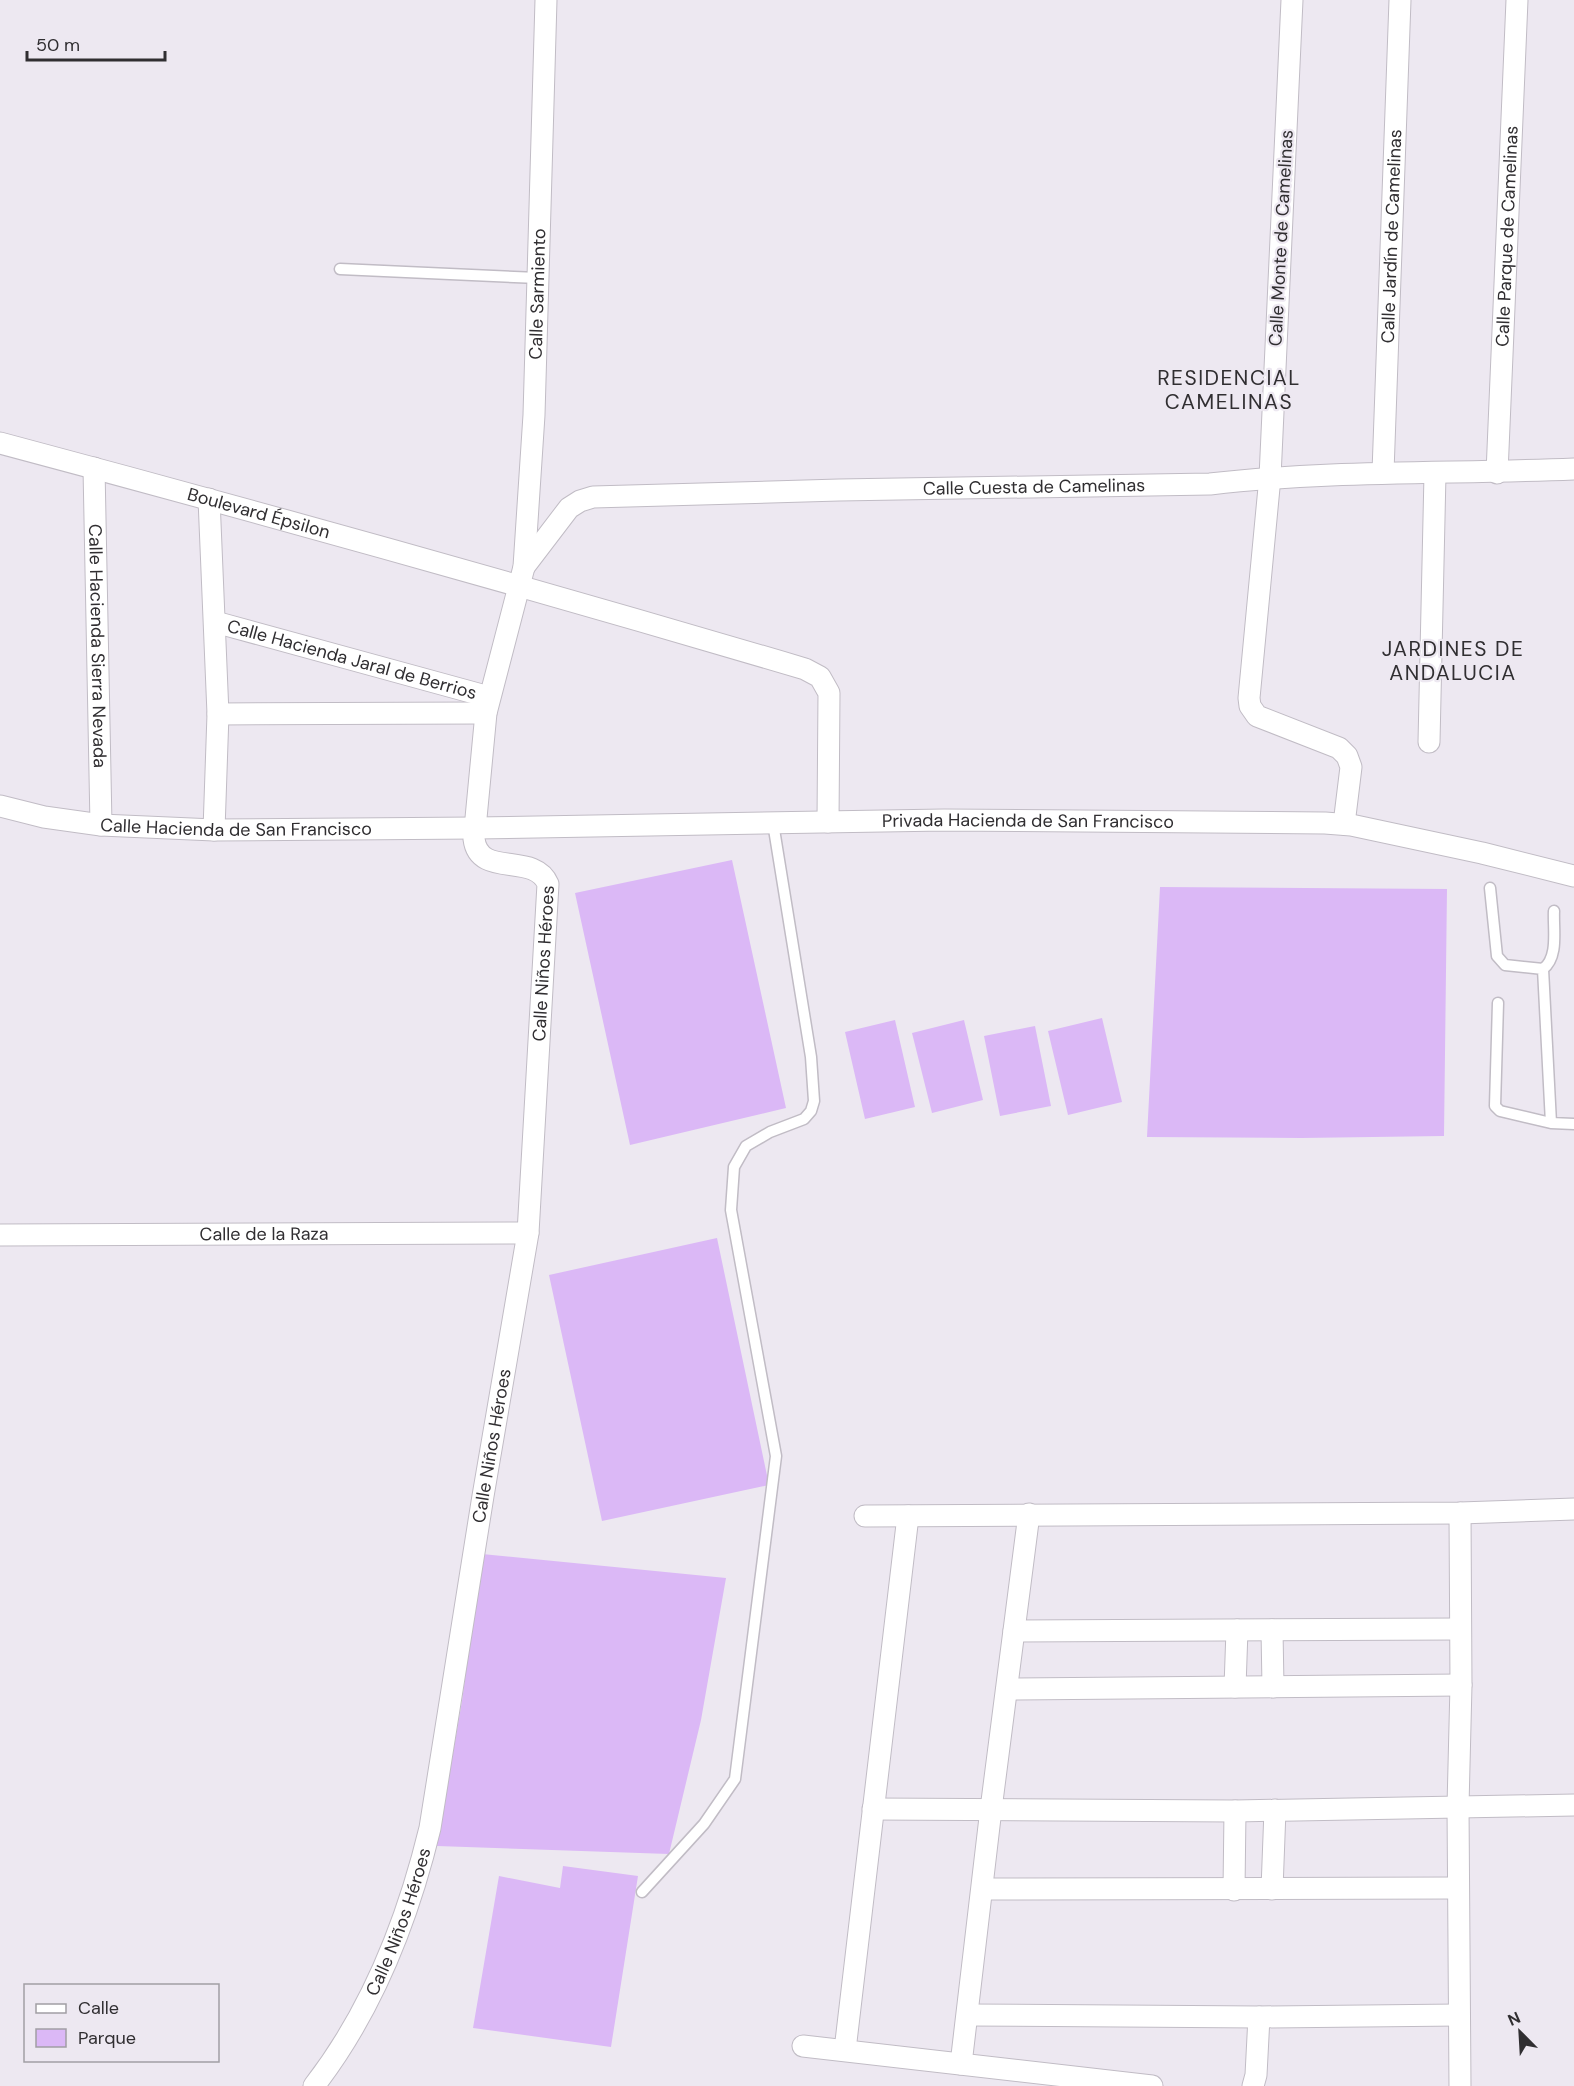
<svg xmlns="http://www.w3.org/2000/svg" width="1574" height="2086" font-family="'DM Sans',sans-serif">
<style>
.green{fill:#dbb8f6}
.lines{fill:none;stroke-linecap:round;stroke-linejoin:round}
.lane-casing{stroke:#c1bcc5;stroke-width:13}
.street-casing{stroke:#c1bcc5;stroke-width:23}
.lane{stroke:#fff;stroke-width:10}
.street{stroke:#fff;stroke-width:21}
.labels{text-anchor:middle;stroke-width:4.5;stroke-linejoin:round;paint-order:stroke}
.street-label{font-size:18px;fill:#302e31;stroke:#ede8f1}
.quarter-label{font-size:21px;letter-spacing:1.5px;fill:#302e31;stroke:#ede8f1}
</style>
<rect width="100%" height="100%" fill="#ede8f1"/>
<path class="green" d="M732 860 786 1108 630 1145 575 893Z
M1160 887 1447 889 1444 1136 1301 1138 1147 1137Z
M1102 1018 1122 1102 1068 1115 1048 1031Z
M895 1020 915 1107 865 1119 845 1032Z
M964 1020 983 1100 932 1113 912 1033Z
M1035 1026 1051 1106 1000 1116 984 1036Z
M717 1238 769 1485 602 1521 549 1275Z
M482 1554 726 1578 701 1720 669 1854 437 1846 462 1701Z
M563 1866 638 1876 611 2047 473 2028 499 1876 560 1888Z"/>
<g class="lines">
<defs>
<path id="lane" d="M340 269 538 278
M1490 888 1497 956 1505 965 1543 969C1559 957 1553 929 1554 911
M1543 969 1551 1123
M1498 1003 1495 1106 1500 1111 1551 1123 1574 1124
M642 1892 704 1824 735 1779 776 1456 731 1210 734 1167 746 1146 770 1132 804 1119 811 1111 814 1101 811 1057 773 823"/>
<g id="street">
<path d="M1292 0 1270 477 1249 698 1250 706 1257 716 1339 748 1347 756 1351 767 1344 824"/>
<path id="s1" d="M0 443C270 515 538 590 805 669L820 677 829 693 828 822"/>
<path id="s2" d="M94 468 101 825"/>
<path id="s3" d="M1383 472 1400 0"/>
<path id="s4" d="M1497 473 1517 0"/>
<path d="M209 499 218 714 214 830"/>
<path id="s5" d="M524 567 569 508 580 501 593 497 839 490 1210 484C1331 470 1452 474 1574 469"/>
<path id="s6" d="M215 622 489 697"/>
<path d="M218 714 486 713"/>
<path d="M1429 742 1435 474"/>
<path id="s7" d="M0 806 44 817 101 825 214 830 475 828 944 820 1325 823 1351 825 1482 853 1574 876"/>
<path id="s8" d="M0 1235 528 1233"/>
<path d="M1460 1513 1461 1685 1458 1806 1460 2086"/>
<path d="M865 1516 1460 1513 1574 1509"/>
<path d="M1272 1630 1273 1687"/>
<path d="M1014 1631 1460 1629"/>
<path d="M1235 1687 1237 1630"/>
<path d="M1007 1689 1461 1685"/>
<path d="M873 1809 1235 1811 1574 1805"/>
<path d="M983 1889 1458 1888"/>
<path d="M1272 1889 1275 1810"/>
<path d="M1234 1890 1235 1811"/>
<path d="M968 2015 1259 2017 1459 2015"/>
<path d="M803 2046 1152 2086"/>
<path d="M845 2050 908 1516"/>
<path d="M961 2064 991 1809 1029 1514"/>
<path id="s9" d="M314 2086C372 2011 408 1919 430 1828L483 1496 528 1233 548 884C534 851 479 879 474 839L486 713 524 567 534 415 546 0"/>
<path d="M1253 2086 1256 2075 1259 2017"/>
</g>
</defs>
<use href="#lane" class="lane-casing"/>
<use href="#street" class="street-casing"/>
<use href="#lane" class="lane"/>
<use href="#street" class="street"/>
</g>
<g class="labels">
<g class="street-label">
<text dy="6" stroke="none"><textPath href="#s3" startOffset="236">Calle Jardín de Camelinas</textPath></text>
<text dy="6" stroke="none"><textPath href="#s4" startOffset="237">Calle Parque de Camelinas</textPath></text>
<text transform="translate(1281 238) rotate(-87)" y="6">Calle Monte de Camelinas</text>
<text dy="6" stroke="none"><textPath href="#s9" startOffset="1882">Calle Sarmiento</textPath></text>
<text dy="6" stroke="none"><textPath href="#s5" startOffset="542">Calle Cuesta de Camelinas</textPath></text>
<text dy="6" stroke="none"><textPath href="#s1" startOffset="268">Boulevard Épsilon</textPath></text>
<text dy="6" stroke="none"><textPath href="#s2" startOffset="178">Calle Hacienda Sierra Nevada</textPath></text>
<text dy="6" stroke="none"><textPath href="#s6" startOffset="142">Calle Hacienda Jaral de Berrios</textPath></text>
<text dy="6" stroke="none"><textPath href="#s7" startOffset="1030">Privada Hacienda de San Francisco</textPath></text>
<text dy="6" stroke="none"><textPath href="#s7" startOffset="238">Calle Hacienda de San Francisco</textPath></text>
<text dy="6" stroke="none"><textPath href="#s9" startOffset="1158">Calle Niños Héroes</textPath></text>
<text dy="6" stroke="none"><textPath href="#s8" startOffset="264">Calle de la Raza</textPath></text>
<text dy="6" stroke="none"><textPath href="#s9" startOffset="672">Calle Niños Héroes</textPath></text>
<text dy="6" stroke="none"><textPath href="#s9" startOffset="186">Calle Niños Héroes</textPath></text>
</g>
<g class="quarter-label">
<text x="1229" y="385">RESIDENCIAL<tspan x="1229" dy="24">CAMELINAS</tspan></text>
<text x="1453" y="656">JARDINES DE<tspan x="1453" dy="24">ANDALUCIA</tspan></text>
</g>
</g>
<rect x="24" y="1984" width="195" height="78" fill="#ede8f1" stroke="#a19ea4" stroke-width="1.5"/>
<rect x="36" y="2004" width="30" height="9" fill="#ffffff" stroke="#a19ea4" stroke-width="1.5"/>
<text x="78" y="2014" font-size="18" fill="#302e31">Calle</text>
<rect x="36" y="2029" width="30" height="18" fill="#dbb8f6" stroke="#a19ea4" stroke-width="1.5"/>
<text x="78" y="2044" font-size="18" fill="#302e31">Parque</text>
<g transform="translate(1520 2032) rotate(336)" stroke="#ede8f1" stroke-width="4.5" paint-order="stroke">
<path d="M0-4.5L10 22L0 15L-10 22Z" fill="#302e31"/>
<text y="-9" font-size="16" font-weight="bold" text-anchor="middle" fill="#302e31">N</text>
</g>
<path d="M27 51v9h138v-9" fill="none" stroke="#302e31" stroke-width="3"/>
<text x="36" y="51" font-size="18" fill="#302e31" stroke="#ede8f1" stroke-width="4.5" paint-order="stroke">50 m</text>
</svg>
